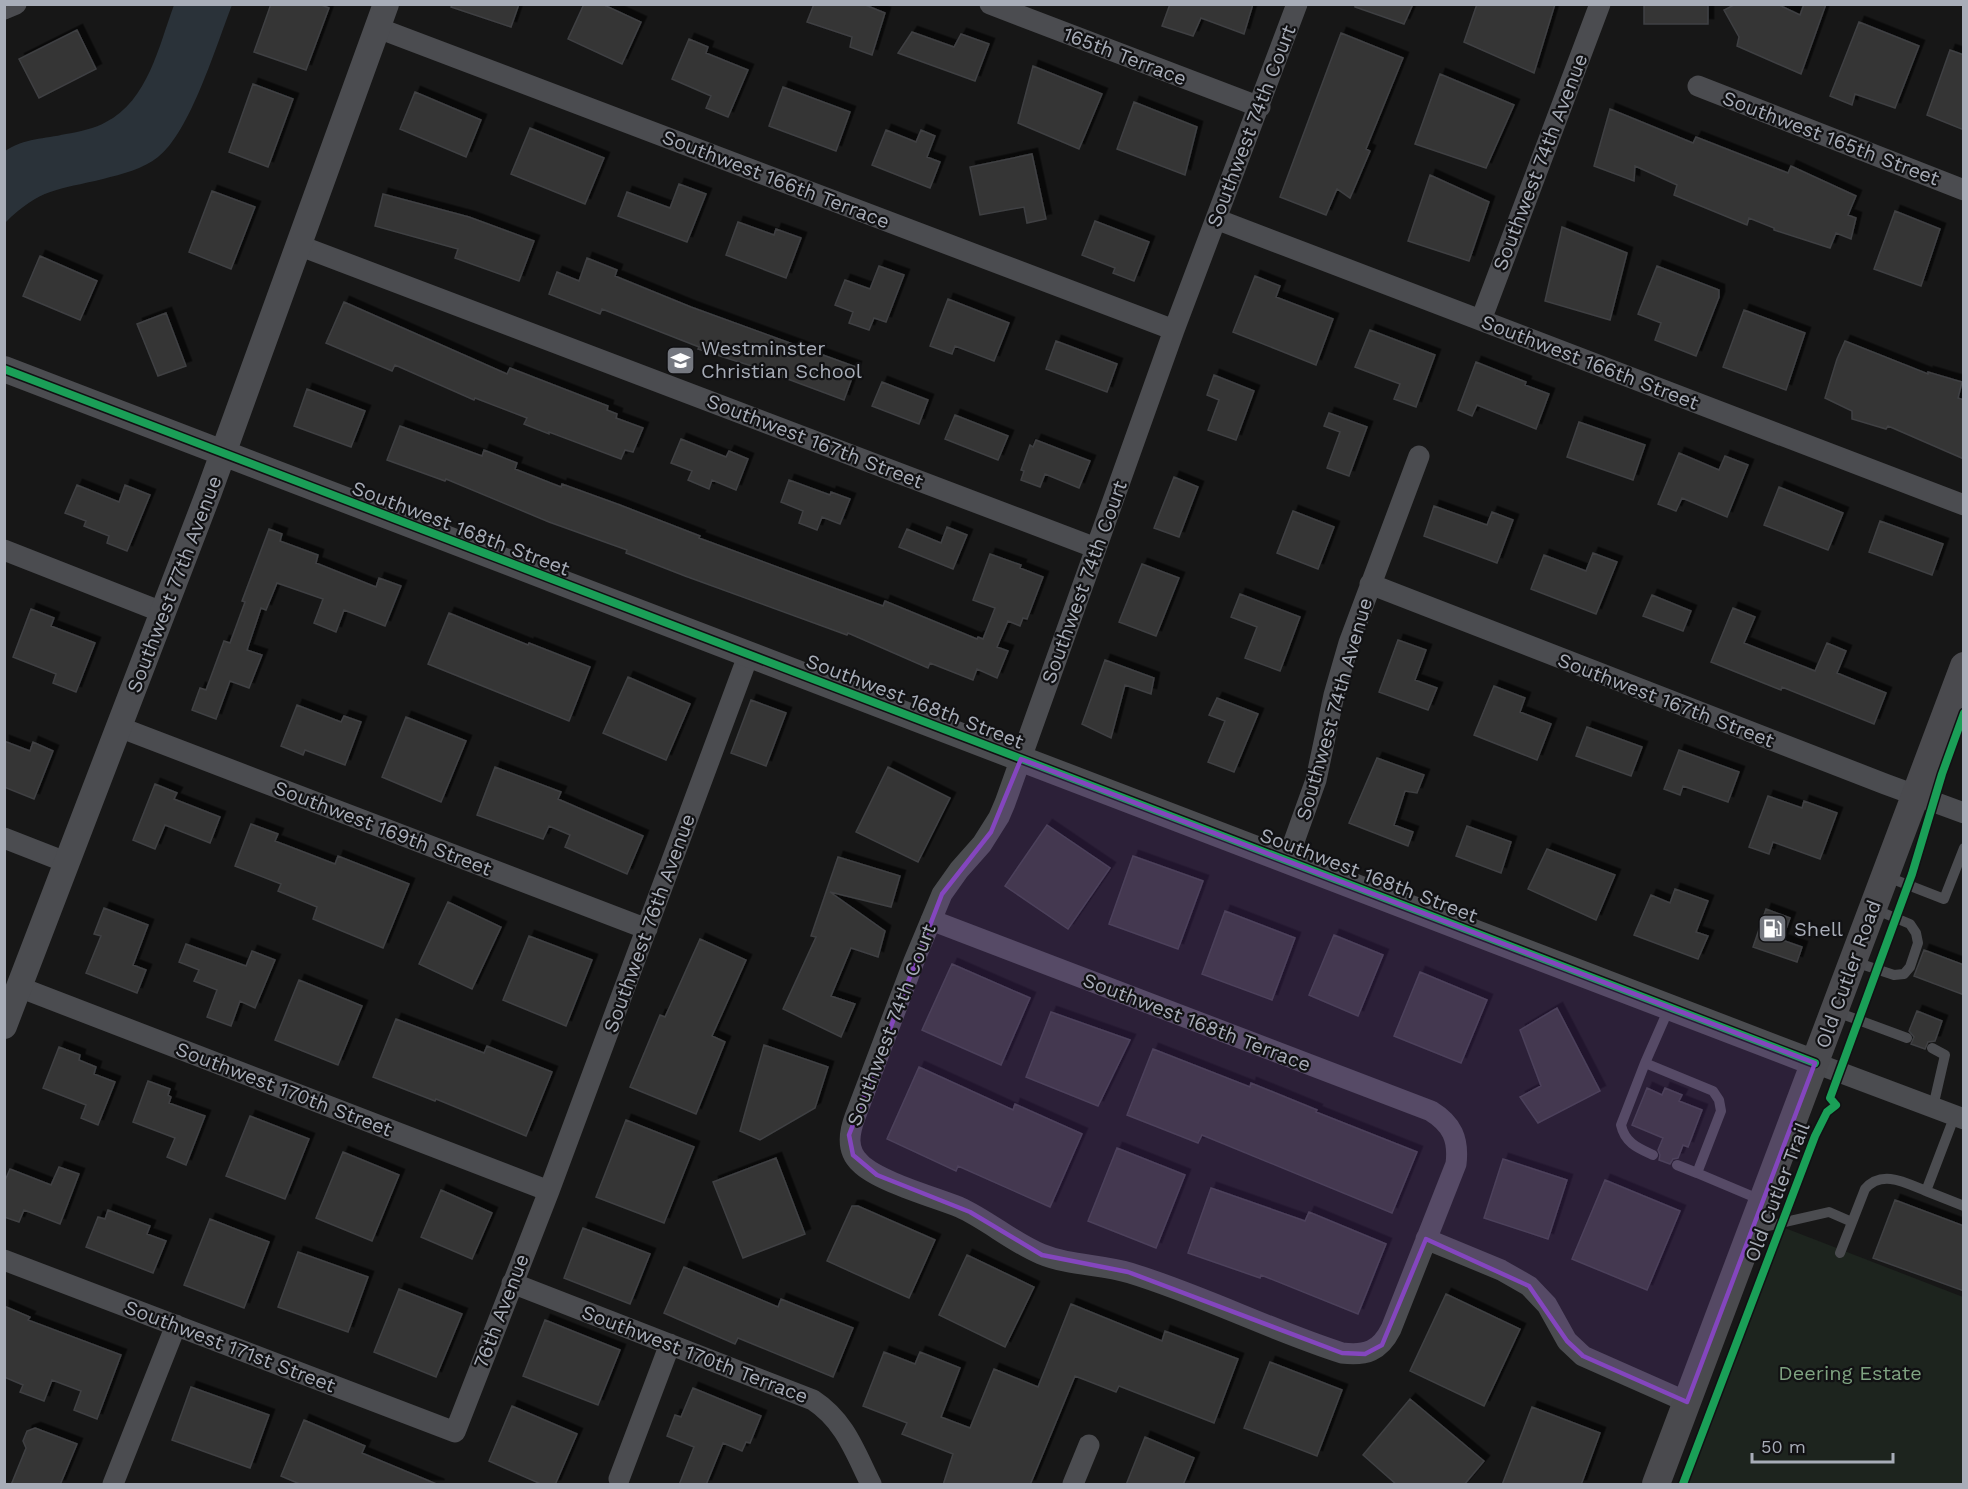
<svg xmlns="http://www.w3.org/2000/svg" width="1968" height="1489" font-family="'Work Sans',sans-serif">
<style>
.green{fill:#1d241e}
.water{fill:#2a3239}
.building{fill:#353536;stroke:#3f4043;stroke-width:1.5;filter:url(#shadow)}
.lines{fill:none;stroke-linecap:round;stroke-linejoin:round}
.service{stroke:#4b4c50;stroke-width:10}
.minor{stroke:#4b4c50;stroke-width:21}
.tertiary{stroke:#4b4c50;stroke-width:26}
.secondary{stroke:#4a4a4e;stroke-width:28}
.cycleway-casing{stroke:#111113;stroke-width:11}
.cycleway{stroke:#1a9f57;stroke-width:8}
.marked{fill:#8446be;fill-opacity:0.2;stroke:#8446be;stroke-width:4.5;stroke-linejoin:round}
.labels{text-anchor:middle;stroke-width:4.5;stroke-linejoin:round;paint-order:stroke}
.street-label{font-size:20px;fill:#a8adb8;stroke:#111113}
.poi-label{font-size:20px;fill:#a8adb8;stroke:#111113;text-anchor:start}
.park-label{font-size:20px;fill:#7fa381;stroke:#111113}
</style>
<defs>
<filter id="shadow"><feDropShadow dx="5.5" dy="-5.5" stdDeviation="0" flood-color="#0009"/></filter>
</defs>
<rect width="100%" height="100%" fill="#171717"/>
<path class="green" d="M1785 1228 1963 1297V1484H1688Z"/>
<path class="water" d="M174 5H232C217 43 190 133 158 157 143 169 122 174 103 179 58 190 40 188 5 223V151C25 138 44 139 66 134 78 132 96 128 106 122 148 101 159 45 174 5Z"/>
<path class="building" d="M271 4H319L329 8 306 70 254 52Z
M452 4H519L511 27 451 7Z
M584 4H602L641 22 622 64 568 39Z
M814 4H863L885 13 872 55 850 47 852 37 807 22Z
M1170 4H1253L1244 34 1201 18 1193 36 1162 26Z
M1355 4H1413L1404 24 1355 7Z
M1477 4H1555L1534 73 1464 42Z
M1644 4H1708V24H1644Z
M1736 4H1777L1800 15 1804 4H1826L1801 74 1737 46 1739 37 1724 10Z
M1859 22 1919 46 1895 108 1855 94 1852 105 1830 96Z
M77 30 96 69 39 98 19 59Z
M912 32 954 47 961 34 989 44 975 81 898 53Z
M1341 33 1403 58 1366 149 1370 151 1350 198 1337 189 1326 215 1280 197Z
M689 39 708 47 706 53 748 70 728 117 706 108 711 96 672 79Z
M1950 50 1964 55V130L1927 115Z
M1033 66 1102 94 1079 149 1018 123Z
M1440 74 1514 105 1486 168 1415 144Z
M253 84 293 99 268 167 229 152Z
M783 87 850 112 836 151 769 126Z
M415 92 481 120 466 157 400 129Z
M1134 102 1197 127 1185 175 1117 149Z
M1610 109 1693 143 1696 137 1788 173 1791 166 1856 196 1848 215 1856 218 1851 239 1836 233 1830 248 1774 230V228L1749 218 1747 225 1674 195 1677 185 1635 166 1634 181 1594 166Z
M530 128 604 158 585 204 511 174Z
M886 130 916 142 921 130 935 136 927 157 940 162 930 188 872 165Z
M1032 154 1046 219 1027 223 1024 207 980 215 970 167Z
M1430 175 1489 202 1469 261 1408 241Z
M679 184 706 194 687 242 618 216 627 192 670 208Z
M212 191 255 207 231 269 189 252Z
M383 194 469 217 534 241 519 281 455 258 458 249 375 226Z
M1895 211 1940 229 1921 286 1874 269Z
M1095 221 1149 242 1134 281 1113 273 1115 268 1082 255Z
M738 222 774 235 776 229 801 238 786 278 726 255Z
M1562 227 1627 253 1610 320 1545 301Z
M40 256 97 281 80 320 23 296Z
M587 258 617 270 615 276 691 307 856 367 844 400 758 368 698 349 699 347 602 309 600 314 549 294 557 272 579 281Z
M879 266 904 275 886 322 874 318 869 330 849 323 853 312 835 305 845 280 870 289Z
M1657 266 1719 290V297L1696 356 1655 340 1661 323 1638 314Z
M1255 276 1280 286 1276 297 1333 319 1316 365 1233 332Z
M948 299 1009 323 994 361 955 346 952 354 930 346Z
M344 302 507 374 510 368 608 406 607 410 617 414 616 418 643 428 633 452 625 450 621 459 549 432V434L524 424 527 418 475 398 474 400 395 365 392 371 326 343Z
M1744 310 1805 333 1786 390 1723 367Z
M166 313 186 366 158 376 137 324Z
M1370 330 1435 355 1416 407 1394 399 1400 384 1355 367Z
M1056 341 1117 364 1107 392 1046 369Z
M1845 341 1928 374V372L1962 382 1958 398 1964 400V459L1888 426 1886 429 1852 419V411L1825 398 1837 359Z
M1476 362 1526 382 1525 385 1549 394 1536 429 1477 405 1472 416 1458 410Z
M1214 375 1254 391 1236 440 1208 430 1219 400 1207 395Z
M882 382 928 400 919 424 872 406Z
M307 389 365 411 351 447 294 426Z
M1329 413 1367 427 1349 476 1327 468 1340 432 1324 426Z
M955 415 1008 436 998 460 945 439Z
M1579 422 1645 445 1633 480 1567 457Z
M400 426 482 456 484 450 517 463 515 469 561 487 562 484 620 505 700 536 699 538 883 606 885 601 977 639 978 637 983 639 995 608 973 600 990 554 1021 565 1020 568 1043 577 1027 619 1023 618 1020 626 1008 621 997 647 1008 651 997 678 977 669 973 680 930 663 928 668 848 633 847 635 685 576 626 553 627 550 549 522 446 479 445 481 387 460Z
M681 439 726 457 729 451 748 459 736 490 712 480 709 489 688 480 692 471 671 463Z
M1036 440 1090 461 1079 488 1045 474 1040 487 1021 480 1024 471 1021 470 1030 445 1033 447Z
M1679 453 1719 470 1725 456 1748 465 1727 517 1682 498 1676 511 1658 504Z
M1174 477 1198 487 1179 537 1154 528Z
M789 480 830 495 831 492 850 499 840 524 822 517 817 530 799 523 803 511 781 502Z
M77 485 119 502 125 485 150 495 127 551 107 543 109 536 84 526 86 521 65 513Z
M1779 487 1843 513 1828 550 1764 525Z
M1434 506 1487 525 1492 512 1513 520 1497 563 1424 536Z
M1293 511 1334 527 1318 569 1277 553Z
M1880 521 1943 544 1932 575 1869 552Z
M947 527 967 535 953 569 899 547 907 529 941 543Z
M269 529 282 534 280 541 318 555 316 563 376 587 379 578 401 586 385 626 344 610 336 632 314 623 323 599 277 583 266 610 261 608 247 650 262 655 249 688 230 681 216 719 192 710 200 688 206 690 224 641 230 643 245 602 242 601Z
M1593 553 1617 562 1596 614 1531 589 1544 555 1586 571Z
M1142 564 1179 578 1156 636 1119 622Z
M1240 594 1300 617 1280 671 1245 658 1257 627 1231 617Z
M1652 595 1691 611 1683 631 1643 616Z
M1733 608 1755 617 1744 643 1815 671 1827 643 1846 651 1837 673 1886 693 1874 724 1782 687 1781 690 1711 662Z
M31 609 54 618 51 626 95 643 76 692 53 683 56 674 13 657Z
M449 613 528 645 529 643 590 667 569 721 428 664Z
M1398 640 1426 650 1415 680 1437 688 1428 710 1379 692Z
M1105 660 1154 678 1151 694 1125 685 1111 738 1082 724Z
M628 677 690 704 666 760 603 733Z
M1494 686 1525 698 1520 712 1551 724 1537 760 1474 735Z
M1217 698 1258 714 1234 772 1208 762 1225 721 1209 715Z
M751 700 786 713 766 766 731 753Z
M297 705 341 722 344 716 361 722 345 765 305 750 303 755 281 746Z
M406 717 466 741 441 802 382 777Z
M1587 727 1642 747 1631 776 1576 756Z
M4 741 30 751 33 742 53 751 34 799 4 787Z
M1679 750 1739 772 1728 802 1683 786 1680 795 1664 789Z
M1377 758 1424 775 1417 793 1405 791 1394 825 1413 832 1408 846 1349 823Z
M495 767 561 792 558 799 643 836 627 874 565 847 570 835 549 826 543 839 477 815Z
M888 767 950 798 918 862 856 832Z
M155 784 177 793 174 799 220 817 210 843 165 825 155 849 133 840Z
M1768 796 1802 808 1804 801 1837 813 1820 859 1773 842 1769 854 1749 847Z
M251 824 278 834 275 841 335 864 338 856 409 884 383 948 313 919 317 907 278 891 281 884 235 866Z
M1047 825 1110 868 1068 929 1005 886Z
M1467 826 1511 842 1501 873 1456 856Z
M1547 849 1615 875 1596 920 1528 889Z
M1133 856 1203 881 1178 949 1109 924Z
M838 857 900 876 891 907 830 892 885 931 878 957 851 948 831 996 855 1004 841 1037 783 1009 816 937 811 936Z
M1675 889 1708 901 1696 932 1708 936 1698 959 1634 935 1651 895 1670 903Z
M448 902 501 927 472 989 419 964Z
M104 908 148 925 133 965 146 970 137 993 86 973 101 936 94 934Z
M1766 909 1790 918 1782 940 1802 947 1797 962 1753 947Z
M1225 911 1295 938 1272 1000 1202 974Z
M1334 935 1383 955 1358 1016 1309 995Z
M529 936 592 960 566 1026 503 1000Z
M700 939 746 960 712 1036 725 1042 696 1114 630 1087 660 1015 665 1017Z
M186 944 246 966 252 951 275 960 255 1008 240 1001 231 1026 207 1017 217 990 194 981 199 970 179 962Z
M1924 950 1964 965V995L1914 976Z
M952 964 1030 998 1001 1065 922 1030Z
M1420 972 1487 1000 1461 1063 1394 1036Z
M299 980 362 1006 338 1065 275 1040Z
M1557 1008 1600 1091 1538 1123 1520 1097 1541 1086 1520 1030Z
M1917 1011 1942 1021 1935 1041 1928 1042 1925 1049 1911 1044 1914 1037 1909 1031Z
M1051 1012 1130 1040 1098 1106 1026 1077Z
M396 1019 484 1053 487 1046 552 1072 526 1136 436 1099 435 1101 373 1077Z
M764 1045 828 1067 815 1108 760 1140 740 1131Z
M59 1047 80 1055 79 1060 96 1067 94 1074 115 1082 98 1125 81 1118 86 1105 43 1088Z
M1153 1049 1250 1087 1251 1083 1317 1110 1316 1112 1417 1152 1392 1213 1202 1135 1198 1143 1127 1115Z
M919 1067 1013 1110 1015 1104 1082 1134 1050 1207 958 1166 956 1171 887 1139Z
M148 1081 170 1089 168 1095 171 1097 169 1103 205 1116 186 1165 167 1157 175 1138 133 1122Z
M1647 1088 1662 1095 1665 1088 1682 1095 1679 1101 1702 1110 1688 1147 1683 1145 1678 1158 1673 1159 1670 1164 1659 1160 1660 1155 1658 1150 1663 1138 1632 1125Z
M250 1116 309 1139 285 1199 226 1176Z
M626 1120 694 1147 664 1223 596 1197Z
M1117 1148 1185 1175 1156 1248 1088 1221Z
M343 1152 399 1175 372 1241 316 1218Z
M776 1158 805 1234 743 1258 713 1182Z
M1503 1159 1567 1180 1548 1239 1484 1218Z
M59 1167 79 1174 60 1224 24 1210 19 1222 4 1217V1183L10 1169 51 1185Z
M1605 1180 1680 1211 1647 1290 1572 1259Z
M1211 1188 1305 1221 1309 1212 1386 1244 1358 1314 1261 1275 1260 1278 1188 1253Z
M441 1190 492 1213 472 1259 421 1237Z
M1895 1200 1964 1226V1291L1873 1258Z
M852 1206H858L935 1240 909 1298 827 1261Z
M108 1210 150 1226 147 1234 166 1241 153 1273 86 1247 98 1217 105 1219Z
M210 1219 269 1242 244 1308 184 1285Z
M583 1228 650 1254 630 1304 564 1278Z
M298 1252 368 1277 348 1332 278 1307Z
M967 1255 1034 1287 1005 1347 939 1315Z
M684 1267 778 1307 781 1299 853 1328 833 1377 738 1338 735 1344 664 1313Z
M399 1289 462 1314 436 1377 374 1352Z
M1446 1294 1520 1329 1484 1406 1410 1371Z
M1071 1304 1162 1341 1165 1331 1238 1359 1214 1423 1119 1386 1116 1392 1075 1376 1030 1485H943L953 1454 902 1434 907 1423 863 1406 884 1352 915 1364 920 1352 960 1368 941 1417 970 1428 994 1369 1038 1387Z
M4 1306 30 1317 28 1320 121 1355 97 1419 74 1410 81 1391 52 1380 44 1401 20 1392 23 1385 4 1377Z
M545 1320 620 1350 598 1405 523 1376Z
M1270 1362 1342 1390 1317 1456 1244 1428Z
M191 1387 269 1415 250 1468 172 1440Z
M693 1388 761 1416 750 1443 746 1442 742 1451 723 1443 706 1485H679L694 1447 667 1436 675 1415 681 1417Z
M1410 1399 1484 1461 1464 1485H1397L1363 1455Z
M512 1406 577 1434 555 1485H543L489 1461Z
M1532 1407 1600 1433 1581 1485H1502Z
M304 1420 365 1446 362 1453 439 1485H302L281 1476Z
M35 1428 77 1444 60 1485H11L26 1448 23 1441 27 1431Z
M1145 1437 1194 1458 1183 1485H1126Z"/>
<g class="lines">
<path class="service" d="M1885 876 1944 899 1964 848
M1852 961 1894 975 1904 974 1910 967 1918 943 1916 933 1910 924 1874 909
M1670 1006 1645 1063 1713 1091 1719 1100 1721 1111 1697 1173 1761 1200
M1834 1011 1907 1038
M1932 1048 1945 1055 1933 1107
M1645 1063 1621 1125C1625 1143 1638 1148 1653 1155
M1955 1115 1926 1191 1964 1206
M1677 1165 1697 1173
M1755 1229 1829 1212 1852 1222
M1840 1253 1865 1189C1882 1169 1906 1183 1926 1191"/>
<path class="minor" d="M990 4 1260 107
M4 9 16 4
M378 28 1174 330
M1698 86 1964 190
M1216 219 1964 505
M298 245 1096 548
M1481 320 1600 4
M4 550 162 612
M1370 584 1885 784 1964 813
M119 727 647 929
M4 838 68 863
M1287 861 1316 780 1334 695 1349 643 1419 456
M931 920 1431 1111C1452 1124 1459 1139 1456 1164L1391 1329C1380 1351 1366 1356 1342 1353 1270 1330 1202 1295 1130 1273 1101 1264 1070 1266 1041 1254 1012 1242 988 1220 959 1207 934 1197 877 1181 860 1163 846 1150 849 1133 855 1117L914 961 942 894 959 870 982 844 999 817 1005 803 1174 330 1297 4
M19 987 549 1191
M1815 1063 1964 1119
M1426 1239 1501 1270 1529 1286 1547 1305 1567 1341 1583 1356 1687 1402
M4 1260 455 1432 549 1191 748 656
M512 1283 813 1400C845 1421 855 1452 871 1484
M619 1479 670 1344
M113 1484 176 1325
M1073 1484 1089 1445"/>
<path class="tertiary" d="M4 369 1815 1063
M4 1026 209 492 386 4"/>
<path class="secondary" d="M1656 1484 1964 666"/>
<defs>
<path id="cycleway" d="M4 369 1815 1063
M1683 1484 1815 1136 1827 1112 1836 1105 1830 1098 1912 874 1942 774 1964 713"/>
</defs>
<use href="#cycleway" class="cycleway-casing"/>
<use href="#cycleway" class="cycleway"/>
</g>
<path class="marked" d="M1021 759 1815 1063 1687 1402 1583 1356 1567 1341 1529 1286 1426 1239 1382 1345 1365 1354 1342 1353 1128 1272 1042 1255 970 1212 877 1175 853 1155 849 1135 942 894 991 832Z"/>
<defs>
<symbol id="school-square" viewBox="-11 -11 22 22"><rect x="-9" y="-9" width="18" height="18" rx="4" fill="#757880" stroke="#111113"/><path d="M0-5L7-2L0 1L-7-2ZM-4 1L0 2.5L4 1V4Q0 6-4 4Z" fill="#fff"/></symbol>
<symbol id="fuel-square" viewBox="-11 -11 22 22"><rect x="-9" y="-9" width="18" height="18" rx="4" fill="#757880" stroke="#111113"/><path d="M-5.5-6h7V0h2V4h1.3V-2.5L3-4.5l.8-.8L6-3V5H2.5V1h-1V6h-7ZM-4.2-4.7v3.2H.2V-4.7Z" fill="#fff"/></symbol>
</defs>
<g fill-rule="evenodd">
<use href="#school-square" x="664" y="344" width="33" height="33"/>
<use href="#fuel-square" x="1756" y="912" width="33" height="33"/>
</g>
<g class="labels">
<g class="street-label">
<text transform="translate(1125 56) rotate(21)" y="7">165th Terrace</text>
<text transform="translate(1251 126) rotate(-69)" y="7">Southwest 74th Court</text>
<text transform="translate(1831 138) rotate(21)" y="7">Southwest 165th Street</text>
<text transform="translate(1540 162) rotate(-69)" y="7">Southwest 74th Avenue</text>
<text transform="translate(776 179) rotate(21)" y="7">Southwest 166th Terrace</text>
<text transform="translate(1590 362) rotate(21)" y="7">Southwest 166th Street</text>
<text transform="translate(815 441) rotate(21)" y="7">Southwest 167th Street</text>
<text transform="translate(461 528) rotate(21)" y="7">Southwest 168th Street</text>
<text transform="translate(1084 582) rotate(-70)" y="7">Southwest 74th Court</text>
<text transform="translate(174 584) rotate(-69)" y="7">Southwest 77th Avenue</text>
<text transform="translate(1666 700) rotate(21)" y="7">Southwest 167th Street</text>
<text transform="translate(915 701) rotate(21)" y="7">Southwest 168th Street</text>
<text transform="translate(1334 709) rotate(-74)" y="7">Southwest 74th Avenue</text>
<text transform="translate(383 828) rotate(21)" y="7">Southwest 169th Street</text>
<text transform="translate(1369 875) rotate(21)" y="7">Southwest 168th Street</text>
<text transform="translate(649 923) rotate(-70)" y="7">Southwest 76th Avenue</text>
<text transform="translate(1848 974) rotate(-70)" y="7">Old Cutler Road</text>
<text transform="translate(1197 1022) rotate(21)" y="7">Southwest 168th Terrace</text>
<text transform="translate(891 1025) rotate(-69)" y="7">Southwest 74th Court</text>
<text transform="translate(284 1089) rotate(21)" y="7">Southwest 170th Street</text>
<text transform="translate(1777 1192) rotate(-69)" y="7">Old Cutler Trail</text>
<text transform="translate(501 1311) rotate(-69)" y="7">76th Avenue</text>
<text transform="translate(230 1346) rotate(21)" y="7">Southwest 171st Street</text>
<text transform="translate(695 1354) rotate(21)" y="7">Southwest 170th Terrace</text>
</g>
<g class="poi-label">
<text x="701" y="355">Westminster<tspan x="701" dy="23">Christian School</tspan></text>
<text x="1794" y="936">Shell</text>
</g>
<g class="park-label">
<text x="1850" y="1380">Deering Estate</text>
</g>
</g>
<rect width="1968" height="1489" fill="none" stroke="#a8adb8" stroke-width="12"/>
<path d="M1752 1453v9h141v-9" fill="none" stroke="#a8adb8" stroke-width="3"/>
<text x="1761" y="1453" font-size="18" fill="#a8adb8" stroke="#111113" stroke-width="4.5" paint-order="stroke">50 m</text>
</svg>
